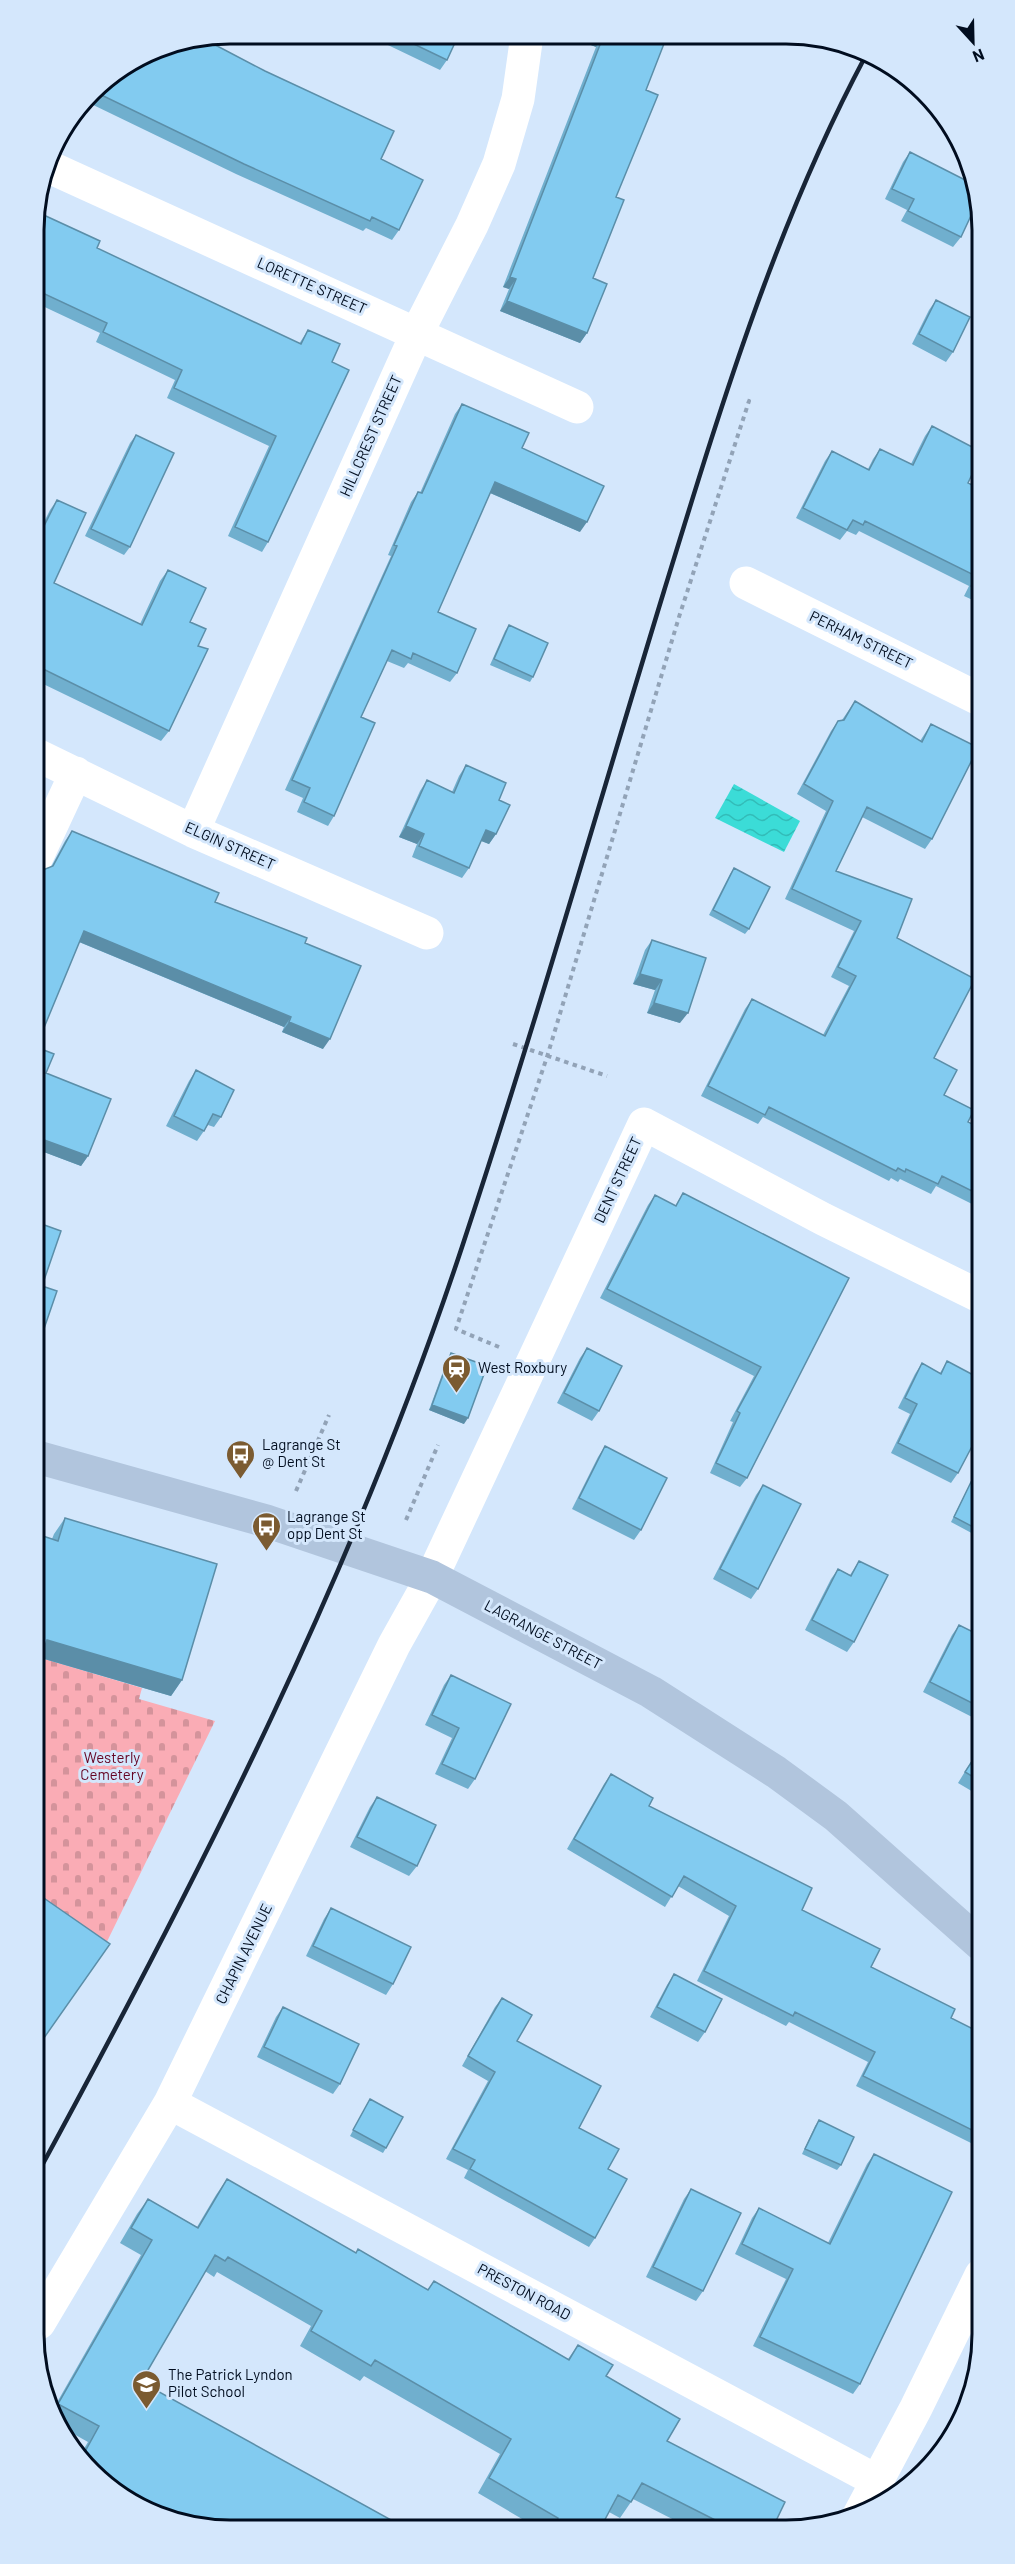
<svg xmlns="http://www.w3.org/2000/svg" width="1015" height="2564" font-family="Barlow,sans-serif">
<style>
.cemetery{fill:url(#cemetery-stones)}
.water{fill:url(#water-waves)}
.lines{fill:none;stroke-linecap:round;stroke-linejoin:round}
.path{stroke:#92a3b7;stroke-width:4;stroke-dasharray:4.5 4.5;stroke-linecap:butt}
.minor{stroke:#fff;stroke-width:33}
.major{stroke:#b1c5dd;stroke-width:33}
.rail{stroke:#182537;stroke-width:4.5}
.wall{fill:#70afce}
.shaded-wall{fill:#5b8ea8}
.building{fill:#82cbf0;stroke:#5b8ea8;stroke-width:1.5}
.labels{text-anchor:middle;stroke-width:6;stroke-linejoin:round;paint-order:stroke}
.street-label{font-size:15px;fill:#010d1f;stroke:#d4e7fc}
.poi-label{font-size:15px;fill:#010d1f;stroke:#d4e7fc;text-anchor:start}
.park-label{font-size:15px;fill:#650423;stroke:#d4e7fc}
.rim{fill:none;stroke:#010d1f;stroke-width:3}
</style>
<defs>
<pattern id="cemetery-stones" width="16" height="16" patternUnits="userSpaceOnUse" patternTransform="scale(1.5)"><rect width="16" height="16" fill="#faacb5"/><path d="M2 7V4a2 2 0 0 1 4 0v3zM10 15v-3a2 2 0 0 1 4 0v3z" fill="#d4939b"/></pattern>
<pattern id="water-waves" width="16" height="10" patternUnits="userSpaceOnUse" patternTransform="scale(1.5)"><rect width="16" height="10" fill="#3bdcd7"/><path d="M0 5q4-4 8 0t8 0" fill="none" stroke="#32bcb8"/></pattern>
</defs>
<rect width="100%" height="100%" fill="#d4e7fc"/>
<path class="cemetery" d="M38 1657 142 1688 139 1699 215 1721 97 1962 38 1920Z"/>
<path class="water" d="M734 784 800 821 784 852 715 818Z"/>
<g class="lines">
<path class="path" d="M513 1044 607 1076
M499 1347 456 1329 547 1057 679 617 749 401 744 400
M296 1491 329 1415
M406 1520 438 1445"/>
<path class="minor" d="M47 166 577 407
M746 583 977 698
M35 754 193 831 427 933
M193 831 417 333 472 225 499 164 518 99 527 35
M35 861 76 773
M170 2103 877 2481
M39 2323 170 2103 394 1645 432 1577 644 1124 823 1219 979 1296
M859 2515 916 2408 981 2275"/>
<path class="major" d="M37 1457 266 1521 432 1577 651 1692 776 1772 836 1816 980 1944"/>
<path class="rail" d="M39 2171C201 1873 355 1570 462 1247 534 1030 597 810 664 591 720 409 775 226 865 57"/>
</g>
<path class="wall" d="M365 34H459L447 60 440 70Z
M580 35 667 36 646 90 616 197 593 278 587 333 580 343 500 311 509 289 503 287 596 47 578 40Z
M100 82 381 159 399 230 392 240 366 228 363 231 236 174 85 101Z
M910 152 961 237 953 247 901 221 907 210 885 199 903 162Z
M33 216 97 248 299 344 308 330 332 362 268 542 262 552 228 536 269 446 167 398 175 380 96 342 100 333 34 302Z
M936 300 953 352 946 362 912 344 929 310Z
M462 404 522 448 580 532 490 493 438 612 457 673 450 682 408 663 404 668 387 661 361 717 334 816 328 826 297 812 303 798 285 790 391 556 388 555 411 502 418 492 420 493 455 414Z
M932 426 968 483 976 487 977 602 964 596 969 586 859 531 856 535 847 531 840 540 796 518 825 461 832 451 868 469 873 459 880 449 911 464 925 436Z
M136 435 130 547 124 555 85 536 130 443Z
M57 500 54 583 140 624 160 581 168 570 190 622 198 646 169 731 161 741 35 680 34 542 50 510Z
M977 606V616L972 614Z
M509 625 533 677 530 682 490 665 505 631Z
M855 701 920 741 931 724 932 839 925 849 862 817 836 871 897 938 934 1058 944 1095 968 1122 978 1127V1207L936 1186 931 1194 900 1179 898 1182 891 1178 889 1181 763 1117 758 1124 701 1096 745 1009 752 999 823 1035 849 986 831 977 854 931 785 899 826 811 797 794 831 731 838 721 842 720Z
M466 765 499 800 496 834 489 844 481 841 469 868 462 878 412 857 417 844 399 837 420 791 427 780 452 792 459 776Z
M72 831 215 902 305 943 323 1049 282 1032 284 1027 79 942 36 1047 46 1073 88 1156 81 1166 36 1149 35 924 43 870 51 867 65 841Z
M734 868 749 929 745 934 709 915 730 874Z
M652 940 680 1023 647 1013 655 990 633 984 645 950Z
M196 1070 221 1117 214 1127 208 1125 197 1141 166 1126 189 1081Z
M683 1193 849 1278 747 1478 740 1487 710 1473 733 1422 730 1421 754 1376 600 1298 648 1205 655 1195 675 1206Z
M587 1348 599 1411 592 1421 557 1403 580 1358Z
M451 1353 464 1424 429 1410 448 1358Z
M947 1361 958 1473 951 1483 891 1453 910 1414 898 1408 915 1374 922 1363 940 1373Z
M605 1446 641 1530 634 1540 572 1509 598 1457Z
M971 1482 979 1487V1537L951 1522Z
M763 1485 758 1589 751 1599 713 1579 756 1495Z
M65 1518 182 1680 171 1696 41 1658 52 1539 54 1534Z
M859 1561 854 1642 847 1652 805 1630 831 1579 838 1569 850 1575Z
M980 1621V1709L974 1718 923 1692 952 1635 959 1625 973 1633Z
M451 1675 475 1779 468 1789 435 1774 452 1738 425 1725 444 1685Z
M980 1747V1796L958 1783Z
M611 1774 649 1806 802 1910 871 1967 951 2018 980 2134 973 2144 856 2086 868 2062 789 2022 786 2026 697 1981 729 1916 678 1886 665 1907 567 1849 604 1784Z
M377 1797 417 1866 409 1876 350 1847 370 1807Z
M331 1908 393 1984 386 1995 306 1956 324 1919Z
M674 1974 705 2032 698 2042 650 2017 667 1985Z
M502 1998 517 2041 608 2169 595 2238 589 2247 464 2178 468 2170 446 2159 488 2081 462 2066 495 2007Z
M283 2007 340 2084 333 2094 257 2057 276 2017Z
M370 2099 386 2148 383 2153 350 2136Z
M819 2120 841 2165 837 2170 802 2154 815 2126Z
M874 2154 860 2384 853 2394 753 2346 786 2279 735 2254 752 2218 759 2208 828 2243 867 2164Z
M227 2179 356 2253 428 2290 434 2281 568 2359 578 2345 606 2376 667 2441 774 2525H684L633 2499 620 2518 609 2512 602 2525 534 2526 478 2493 500 2454 364 2376 360 2381 300 2346 311 2326 217 2272 214 2277 205 2271 141 2382 191 2527 100 2482 79 2457 88 2442 56 2424 51 2413 141 2255 120 2243 137 2214 148 2199 197 2227 216 2195Z
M691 2189 703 2291 696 2301 646 2277 684 2199Z"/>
<path class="shaded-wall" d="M582 35H598L603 37 596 47 578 40Z
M510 277 516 279 509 289 503 287Z
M507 301 587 333 580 343 500 311Z
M495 482 587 522 580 532 488 492Z
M406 826 424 834 417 844 399 837Z
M486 830 496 834 489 844 479 840Z
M35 908 43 912 36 922 35 921Z
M84 931 291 1017 284 1027 77 941Z
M640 974 662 980 655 990 633 984Z
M654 1003 688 1013 680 1023 647 1013Z
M289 1022 330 1039 323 1049 282 1032Z
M36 1137 88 1156 81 1166 36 1149Z
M432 1405 468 1418 464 1424 429 1410Z
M47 1640 182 1680 171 1696 41 1658 38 1663V1653Z"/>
<path class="building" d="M393 34H459L447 60Z
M598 35 667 36 646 90 658 95 616 197 624 200 593 278 607 284 587 333 507 301 516 279 510 277 603 37Z
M202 38 265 71 394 131 381 159 423 180 399 230 372 217 370 221 244 164 93 91 100 82 154 48Z
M910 152 975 185V207L961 237 908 211 914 199 892 189Z
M35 211 100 241 97 248 301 344 308 330 340 344 332 362 349 370 268 542 235 527 276 436 174 388 182 370 103 332 107 323 34 289 33 216Z
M936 300 970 317 953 352 919 334Z
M462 404 529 433 522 448 604 486 587 522 495 482 438 612 476 629 457 673 413 653 411 659 392 650 361 717 375 723 334 816 304 802 310 788 292 780 397 546 394 545 418 492 422 493Z
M932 426 976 449V466L968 483 976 487 977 588 971 586 976 576 865 521 863 525 853 520 847 530 803 508 832 451 869 470 880 449 913 465Z
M136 435 174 453 130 547 91 529Z
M57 500 86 513 54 583 142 625 168 570 206 588 190 622 206 629 198 646 208 649 169 731 35 665 34 546Z
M509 625 548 643 533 677 494 659Z
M855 701 922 742 931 724 977 747V750L932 839 867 807 836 871 912 899 897 938 975 979 934 1058 957 1070 944 1095 974 1110 968 1122 978 1127V1194L942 1176 938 1184 906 1169 905 1172 898 1168 896 1171 769 1107 765 1115 708 1086 752 999 825 1036 856 976 838 967 861 921 792 889 833 801 804 784 838 721 844 720Z
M466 765 506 783 499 800 510 805 496 834 486 830 469 868 419 846 424 834 406 826 427 780 454 793Z
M35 801 39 802 35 811Z
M72 831 219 893 215 902 307 938 305 943 361 966 330 1039 289 1022 291 1017 84 931 36 1047 54 1054 46 1073 111 1099 88 1156 36 1137 35 931 43 912 35 908V868L43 870 53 866Z
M734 868 770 887 749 929 713 910Z
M652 940 706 958 688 1013 654 1003 662 980 640 974Z
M196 1070 234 1090 221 1117 213 1114 204 1131 174 1116Z
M683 1193 849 1278 747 1478 716 1463 740 1413 737 1411 761 1367 607 1289 655 1195 676 1206Z
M36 1222 61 1231 42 1286 57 1291 37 1349Z
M587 1348 622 1366 599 1411 564 1393Z
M451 1353 487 1366 468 1418 432 1405Z
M947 1361 979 1378V1433L958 1473 898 1443 917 1404 905 1398 922 1363 941 1374Z
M605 1446 667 1478 641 1530 579 1498Z
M971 1482 979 1487V1530L954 1517Z
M763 1485 801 1504 758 1589 720 1569Z
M65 1518 217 1564 182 1680 47 1640 41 1658 38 1656 37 1534 58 1541Z
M859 1561 888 1575 854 1642 812 1620 838 1569 851 1576Z
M980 1624V1707L930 1682 959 1625 975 1633Z
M451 1675 511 1704 475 1779 442 1764 459 1728 432 1715Z
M980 1749V1781L965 1772Z
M611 1774 653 1798 649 1806 812 1888 802 1910 880 1949 871 1967 955 2009 951 2018 981 2033V2131L980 2134 863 2076 875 2052 795 2012 793 2016 704 1971 736 1906 684 1876 672 1897 574 1839Z
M377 1797 436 1825 417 1866 357 1837Z
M38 1894 110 1944 39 2045Z
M331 1908 411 1947 393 1984 313 1946Z
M674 1974 722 1999 705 2032 657 2007Z
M502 1998 532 2015 517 2041 601 2086 579 2128 619 2149 608 2169 627 2179 595 2238 470 2169 475 2160 453 2149 495 2072 468 2056Z
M283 2007 359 2044 340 2084 264 2047Z
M370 2099 403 2117 386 2148 353 2130Z
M819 2120 854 2137 841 2165 805 2149Z
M874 2154 952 2192 860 2384 760 2337 793 2269 742 2244 759 2208 830 2244Z
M227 2179 356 2253 358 2249 428 2290 434 2281 569 2360 578 2345 613 2365 606 2376 680 2419 667 2441 785 2502 774 2525H725L642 2483 631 2502 618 2495 602 2525 554 2526 558 2518 489 2478 511 2439 375 2360 371 2366 311 2331 322 2311 228 2257 225 2261 215 2255 141 2382 402 2526 191 2527 174 2519V2518L91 2471 81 2459 99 2426 58 2404 152 2240 131 2228 148 2199 198 2228Z
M691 2189 741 2213 703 2291 653 2267Z"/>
<defs>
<symbol id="station-pin" viewBox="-11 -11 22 30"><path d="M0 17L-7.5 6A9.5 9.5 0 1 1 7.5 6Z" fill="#7b5b31" stroke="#d4e7fc"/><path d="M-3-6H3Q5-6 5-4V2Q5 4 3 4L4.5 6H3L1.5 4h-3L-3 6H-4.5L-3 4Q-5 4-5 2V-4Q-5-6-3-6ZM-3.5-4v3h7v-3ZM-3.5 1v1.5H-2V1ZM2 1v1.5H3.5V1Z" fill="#fff"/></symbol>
<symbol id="bus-pin" viewBox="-11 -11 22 30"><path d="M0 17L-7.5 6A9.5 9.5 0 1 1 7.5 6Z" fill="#7b5b31" stroke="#d4e7fc"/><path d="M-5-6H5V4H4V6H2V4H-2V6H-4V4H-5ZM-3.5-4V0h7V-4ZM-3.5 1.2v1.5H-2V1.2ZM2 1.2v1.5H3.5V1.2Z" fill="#fff"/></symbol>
<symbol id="school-pin" viewBox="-11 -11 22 30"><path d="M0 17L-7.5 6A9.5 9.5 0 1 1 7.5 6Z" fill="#7b5b31" stroke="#d4e7fc"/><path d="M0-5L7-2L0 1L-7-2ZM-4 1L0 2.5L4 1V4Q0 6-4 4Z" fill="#fff"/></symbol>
</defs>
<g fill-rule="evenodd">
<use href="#station-pin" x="440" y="1352" width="33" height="45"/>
<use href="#bus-pin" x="224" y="1438" width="33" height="45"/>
<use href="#bus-pin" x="250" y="1510" width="33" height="45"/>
<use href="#school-pin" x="130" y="2368" width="33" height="45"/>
</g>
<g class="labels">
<g class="street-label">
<text transform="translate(312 286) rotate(24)" y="5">LORETTE STREET</text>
<text transform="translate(371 436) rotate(-66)" y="5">HILLCREST STREET</text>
<text transform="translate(861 640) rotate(26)" y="5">PERHAM STREET</text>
<text transform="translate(230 846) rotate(24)" y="5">ELGIN STREET</text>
<text transform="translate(618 1180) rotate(-65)" y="5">DENT STREET</text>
<text transform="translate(543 1635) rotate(28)" y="5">LAGRANGE STREET</text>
<text transform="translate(244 1954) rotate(-64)" y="5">CHAPIN AVENUE</text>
<text transform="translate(524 2292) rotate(28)" y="5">PRESTON ROAD</text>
</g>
<g class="poi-label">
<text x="478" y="1373">West Roxbury</text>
<text x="262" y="1450">Lagrange St<tspan x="262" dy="17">@ Dent St</tspan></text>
<text x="287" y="1522">Lagrange St<tspan x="287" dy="17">opp Dent St</tspan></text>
<text x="168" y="2380">The Patrick Lyndon<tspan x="168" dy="17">Pilot School</tspan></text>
</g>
<g class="park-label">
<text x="112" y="1763">Westerly<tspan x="112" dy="17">Cemetery</tspan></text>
</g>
</g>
<path d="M0 0H1015V2564H0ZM230 44H786A186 186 0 0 1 972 230V2334A186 186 0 0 1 786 2520H230A186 186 0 0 1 44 2334V230A186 186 0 0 1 230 44Z" fill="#d4e7fc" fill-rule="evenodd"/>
<path class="rim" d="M230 44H786A186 186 0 0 1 972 230V2334A186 186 0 0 1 786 2520H230A186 186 0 0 1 44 2334V230A186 186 0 0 1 230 44Z"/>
<g transform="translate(973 42) rotate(158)" stroke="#d4e7fc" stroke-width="4.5" paint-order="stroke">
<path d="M0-4.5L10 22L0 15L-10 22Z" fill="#010d1f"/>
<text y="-9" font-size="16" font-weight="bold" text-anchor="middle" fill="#010d1f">N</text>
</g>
</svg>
